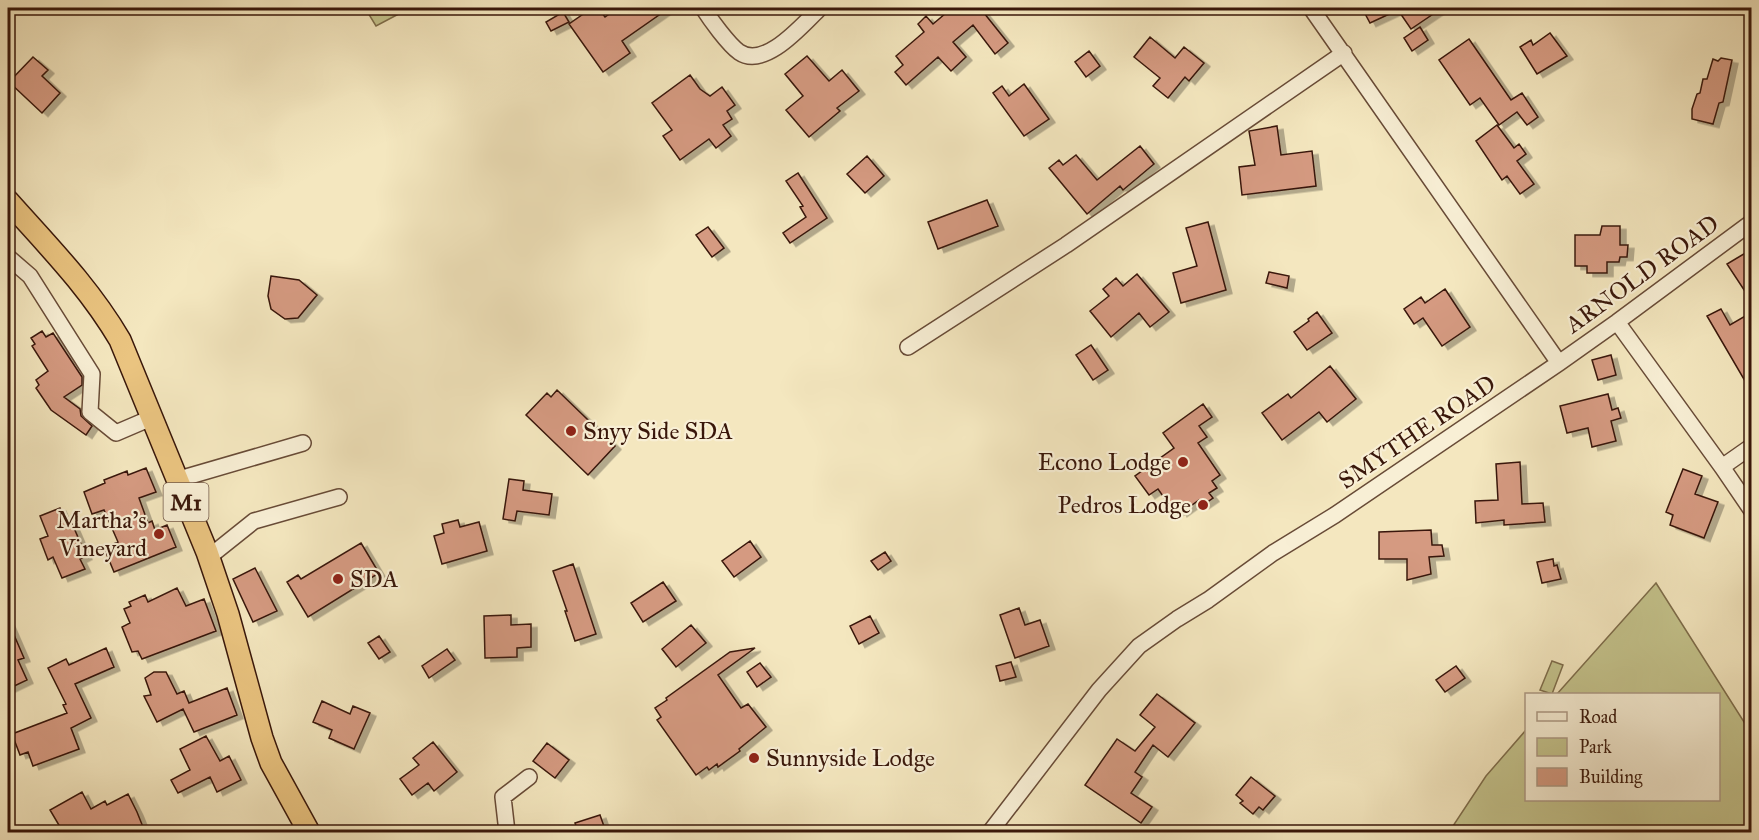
<svg xmlns="http://www.w3.org/2000/svg" width="1759" height="840" font-family="'IM FELL Great Primer',serif">
<style>
.green{fill:#c4c38c;stroke:#7e6d4b;stroke-width:1.5}
.building{fill:#d59a81;stroke:#39170a;stroke-width:1.5;filter:url(#shadow)}
.lines{fill:none;stroke-linecap:round;stroke-linejoin:round}
.minor-casing{stroke:#684b37;stroke-width:18}
.highway-casing{stroke:#39170a;stroke-width:24}
.minor{stroke:#f8efd5;stroke-width:15}
.highway{stroke:#eac480;stroke-width:21}
.poi-dot{fill:#8f2418;stroke:#f8efd5;stroke-width:2}
.labels{text-anchor:middle;stroke-width:4.5;stroke-linejoin:round;paint-order:stroke}
.shield{fill:#f8efd5;stroke:#725847;stroke-width:1.5}
.shield-label{font-size:22px;font-weight:bold;fill:#39170a}
.street-label{font-size:24px;fill:#39170a;stroke:#f8efd5}
.poi-label{font-size:24px;fill:#39170a;stroke:#f8efd5;text-anchor:start}
</style>
<defs>
<filter id="shadow"><feDropShadow dx="6" dy="3.5" stdDeviation="0" flood-color="#0004"/></filter>
</defs>
<rect width="100%" height="100%" fill="#f4e7bf"/>
<filter id="stains"><feTurbulence type="fractalNoise" baseFrequency=".00333" numOctaves="4"/><feColorMatrix values="0 0 0 0 .2 0 0 0 0 .09 0 0 0 0 .02 0 0 0 .5 -.17"/></filter>
<radialGradient id="worn" r=".72"><stop offset=".6" stop-color="#630" stop-opacity="0"/><stop offset="1" stop-color="#630" stop-opacity=".3"/></radialGradient>
<path class="green" d="M365 8H410L376 26Z
M1656 583 1751 733V832H1449L1486 776 1526 730V800H1718V694H1557Z
M1552 661 1563 665 1552 694 1540 690Z"/>
<path class="building" d="M592 8H598L605 17 618 8H669L622 41 630 53 603 72 569 24Z
M952 8H980L1008 43 995 54 973 25 953 42 966 57 951 71 938 57 906 85 895 72 903 65 896 56 924 32 918 24 926 16 933 24Z
M1362 8H1442L1411 29 1398 10 1370 23Z
M563 12 569 22 551 31 546 22Z
M1420 27 1428 40 1412 51 1404 38Z
M1550 33 1567 56 1537 74 1520 47 1531 40 1533 45Z
M1150 37 1175 58 1184 47 1204 63 1189 81 1185 77 1168 98 1153 86 1160 78 1134 57Z
M1469 39 1511 100 1522 93 1538 117 1527 125 1517 112 1499 125 1480 98 1470 105 1439 60Z
M1089 51 1100 66 1086 77 1075 62Z
M807 56 829 81 842 70 859 91 837 108 840 111 809 137 786 110 803 96 785 74Z
M33 57 48 70 42 76 60 93 42 113 9 82Z
M1721 58 1732 60 1723 102 1719 103 1713 124 1692 119V109L1697 94 1700 93 1703 79H1707L1713 59 1718 61Z
M690 75 700 89 710 96 722 87 735 105 727 111 732 119 723 125 731 136 716 148 709 139 680 160 663 136 672 130 652 103Z
M1024 84 1049 119 1024 136 993 93 1002 86 1009 96Z
M1497 125 1514 148 1519 144 1526 154 1517 161 1534 184 1520 194 1507 176 1502 180 1476 141Z
M1277 126 1281 155 1312 151 1316 186 1242 195 1239 167 1255 165 1249 131Z
M1140 146 1154 164 1123 190 1120 186 1087 214 1049 168 1059 160 1063 165 1076 155 1097 180Z
M867 156 884 176 865 193 847 174Z
M798 173 827 218 790 243 783 233 806 217 800 207 803 206 786 181Z
M987 200 998 226 938 249 928 222Z
M1208 222 1226 290 1181 303 1173 273 1197 266 1186 228Z
M1602 226H1620V245H1628L1627 257H1620L1619 262H1607V273H1587V266H1575V235H1600Z
M708 227 724 248 712 257 696 235Z
M1752 249V302L1727 264Z
M1269 272 1289 276 1287 288 1266 283Z
M1137 274 1169 312 1150 327 1139 313 1111 337 1090 311 1109 296 1103 289 1116 278 1123 286Z
M271 276 299 280 317 295 298 318 285 319 271 309 268 296Z
M1445 289 1470 327 1442 346 1423 318 1414 324 1404 309 1421 297 1425 303Z
M1721 309 1730 325 1752 312V393L1707 316Z
M1317 312 1332 333 1307 350 1294 332 1309 321 1308 319Z
M42 331 46 337 53 333 82 377V385L64 397 80 409 81 416 92 426 86 435 51 410 36 388 39 385 36 380 48 371 32 346 35 344 31 338Z
M1091 345 1108 370 1093 380 1076 355Z
M1611 355 1616 375 1598 380 1592 360Z
M1330 366 1356 399 1327 422 1319 412 1282 440 1262 413 1288 394 1291 398Z
M557 390 615 446 588 475 526 415 547 393 551 397Z
M1608 394 1612 410 1618 408 1621 418 1611 421 1616 441 1592 447 1588 428 1567 433 1560 406Z
M1203 404 1212 417 1199 426 1207 437 1198 443 1220 475 1212 481 1217 488 1209 493 1213 498 1203 505 1199 500 1181 513 1180 510 1175 513 1158 489 1149 495 1135 476 1174 448 1163 433Z
M1520 462 1522 504 1543 503 1545 522 1504 525V520L1476 523 1475 501 1498 500 1496 464Z
M146 468 156 492 139 498 148 523 152 521 155 530 167 525 176 547 114 572 104 548 118 542 104 510 92 514 84 492 105 483 104 480 127 471 128 475Z
M1683 469 1702 476 1695 494 1718 502 1704 538 1670 525 1673 515 1666 512Z
M509 479 524 481 523 490 552 494 549 515 517 511 515 521 503 519Z
M60 508 66 523 71 521 86 556 80 559 85 569 62 578 53 557 48 560 40 539 48 536 40 516Z
M458 520 460 527 479 522 487 551 442 564 434 536 444 533 442 524Z
M1431 530 1432 545H1442L1444 556 1429 557 1431 574 1407 580V559H1379V532Z
M750 541 761 557 734 577 722 561Z
M361 543 379 573 308 617 287 582 298 575 301 579Z
M885 552 891 561 878 570 871 561Z
M1553 559 1554 566 1557 565 1561 579 1542 583 1537 562Z
M573 564 596 634 575 641 565 611H567L553 571Z
M255 568 277 611 253 622 233 579Z
M663 582 676 601 643 622 631 603Z
M177 588 186 606 204 599 216 631 142 659 138 651 132 652 122 627 130 623 124 609 131 606 129 602 145 595 148 602Z
M1019 608 1025 625 1040 620 1049 646 1015 658 1000 615Z
M511 615V625L531 624V647L517 648V657L485 658 484 616Z
M870 616 879 633 859 644 850 626Z
M8 621 24 658 18 660 27 680 8 689Z
M691 625 706 643 676 667 662 649Z
M379 636 390 652 379 659 368 643Z
M106 648 114 667 75 684 91 718 71 728 79 749 33 766 28 752 20 755 12 734 67 713 63 705 66 704 48 668 66 659 69 665Z
M755 648 718 675 741 708 748 704 766 727 739 749 740 751 718 767 717 764 709 770 707 767 696 775 657 720 661 717 655 708 667 700 666 698 730 652Z
M447 649 455 660 429 678 422 666Z
M1011 662 1016 677 1000 681 996 666Z
M760 663 771 677 757 687 747 672Z
M1456 666 1465 678 1445 692 1436 680Z
M154 672H166L177 694 184 691 189 703 227 688 237 715 194 732 183 709 157 722 144 696 151 695 145 678Z
M1157 694 1195 723 1168 757 1153 745 1135 772 1142 777 1131 793 1152 807 1141 823 1085 785 1117 739 1135 751 1155 727 1140 715Z
M322 701 350 714 353 706 370 713 354 749 329 738 332 730 313 722Z
M206 736 220 761 229 756 241 780 217 792 210 777 178 793 171 780 190 770 180 749Z
M433 742 457 772 434 791 428 783 412 795 400 779 419 765 413 758Z
M547 743 569 760 555 778 533 761Z
M1251 777 1275 796 1263 810 1259 807 1253 814 1240 803 1243 801 1236 795Z
M82 792 91 809 105 801 107 805 128 794 137 812 145 832H63L50 810Z
M600 815 606 832H578L575 823Z"/>
<g class="lines">
<defs>
<path id="minor" d="M703 8C710 19 728 44 739 52 765 70 803 24 820 8
M1311 8 1559 363
M8 257 30 276 92 374 90 412 116 433 151 418
M1617 322 1722 467 1752 511
M908 347 1066 245 1344 53
M1722 467 1752 446
M176 480 303 443
M209 557 254 521 339 497
M507 832 503 797 529 777
M990 832 1099 690 1139 646 1177 619 1208 600 1273 553 1335 515 1559 363 1617 322 1752 222"/>
<path id="highway" d="M8 201C49 247 88 286 120 340L207 552 228 614 262 738 271 763 309 832"/>
</defs>
<use href="#minor" class="minor-casing"/>
<use href="#highway" class="highway-casing"/>
<use href="#minor" class="minor"/>
<use href="#highway" class="highway"/>
</g>
<g class="poi-dot">
<circle cx="571" cy="431" r="6"/>
<circle cx="1183" cy="462" r="6"/>
<circle cx="1203" cy="505" r="6"/>
<circle cx="159" cy="534" r="6"/>
<circle cx="338" cy="579" r="6"/>
<circle cx="754" cy="758" r="6"/>
</g>
<g class="labels">
<rect class="shield" x="163.5" y="483" width="45" height="38" rx="4.5"/>
<g class="shield-label">
<text x="186" y="510">M1</text>
</g>
<g class="street-label">
<text transform="translate(1642 274) rotate(-36)" y="8">ARNOLD ROAD</text>
<text transform="translate(1417 432) rotate(-34)" y="8">SMYTHE ROAD</text>
</g>
<g class="poi-label">
<text x="583" y="439">Snyy Side SDA</text>
<text x="1171" y="470" text-anchor="end">Econo Lodge</text>
<text x="1191" y="513" text-anchor="end">Pedros Lodge</text>
<text x="147" y="528" text-anchor="end">Martha's<tspan x="147" dy="28">Vineyard</tspan></text>
<text x="350" y="587">SDA</text>
<text x="766" y="766">Sunnyside Lodge</text>
</g>
</g>
<rect width="1759" height="840" fill="none" stroke="#f4e7bf" stroke-width="30"/>
<rect x="9" y="9" width="1741" height="822" fill="none" stroke="#39170a" stroke-width="3"/>
<rect x="15" y="15" width="1729" height="810" fill="none" stroke="#39170a" stroke-width="1.5"/>
<rect x="1525" y="693" width="195" height="108" fill="#f8efd5" stroke="#ac9984" stroke-width="1.5"/>
<rect x="1537" y="712" width="30" height="9" fill="#f8efd5" stroke="#ac9984" stroke-width="1.5"/>
<text x="1579" y="723" font-size="18" fill="#39170a">Road</text>
<rect x="1537" y="738" width="30" height="18" fill="#c4c38c" stroke="#ac9984" stroke-width="1.5"/>
<text x="1579" y="753" font-size="18" fill="#39170a">Park</text>
<rect x="1537" y="768" width="30" height="18" fill="#d59a81" stroke="#ac9984" stroke-width="1.5"/>
<text x="1579" y="783" font-size="18" fill="#39170a">Building</text>
<rect width="100%" height="100%" filter="url(#stains)"/>
<rect width="100%" height="100%" fill="url(#worn)"/>
</svg>
